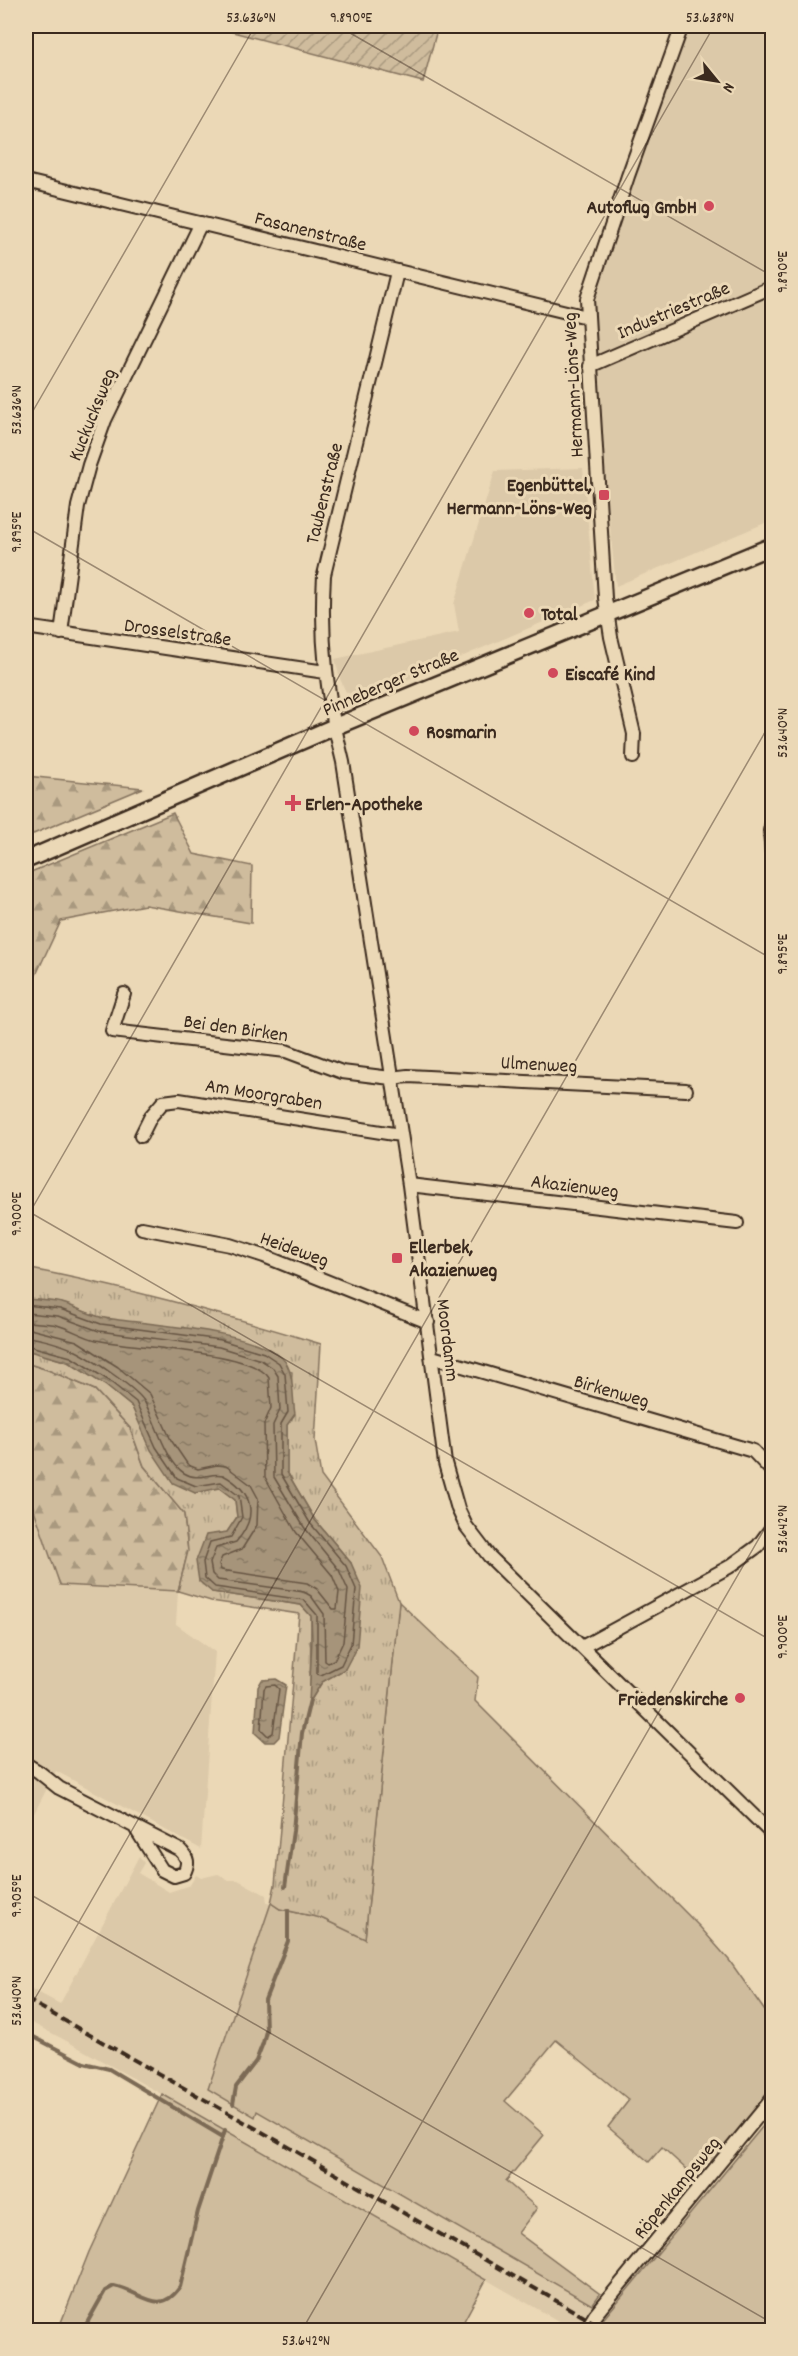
<svg xmlns="http://www.w3.org/2000/svg" width="798" height="2356" font-family="Dekko,sans-serif">
<style>
.built{fill:#dcc9a9}
.grass{fill:#cfbc9d;stroke:#85735e;stroke-width:1.5}
.forest{fill:url(#forest-firs);stroke:#85735e;stroke-width:1.5}
.park{fill:url(#park-tufts);stroke:#85735e;stroke-width:1.5}
.garden{fill:url(#garden-furrows);stroke:#85735e;stroke-width:1.5}
.water{fill:url(#water-ripples);stroke:#7b6a55;stroke-width:1.5}
.lines{fill:none;stroke-linecap:round;stroke-linejoin:round}
.shore{stroke:#665443;stroke-width:1.5}
.stream{stroke:#7b6a55;stroke-width:4}
.minor-casing{stroke:#3b2a1e;stroke-width:16}
.major-casing{stroke:#3b2a1e;stroke-width:20}
.minor{stroke:#ebd8b6;stroke-width:12}
.major{stroke:#ebd8b6;stroke-width:15}
.rail{stroke:#3b2a1e;stroke-width:4;stroke-dasharray:9 4.5;stroke-linecap:butt}
.ticks{fill:none;stroke:#3b2a1e;stroke-width:1.5;stroke-opacity:0.45}
.poi-dot{fill:#d1495b;stroke:#ebd8b6;stroke-width:2}
.labels{text-anchor:middle;stroke-width:6;stroke-linejoin:round;paint-order:stroke}
.poi-label{font-size:20px;font-weight:bold;fill:#3b2a1e;stroke:#ebd8b6;text-anchor:start}
.street-label{font-size:20px;fill:#3b2a1e;stroke:#ebd8b6}
.neatline{fill:none;stroke:#3b2a1e;stroke-width:2}
.ticks-label{font-size:15px;text-anchor:middle;fill:#3b2a1e}
</style>
<defs>
<pattern id="forest-firs" width="22" height="20" patternUnits="userSpaceOnUse" patternTransform="scale(1.5)"><rect width="22" height="20" fill="#cfbc9d"/><path d="M5 1l3.5 6h-7zM16 11l3.5 6h-7z" fill="#a9997f"/></pattern>
<pattern id="park-tufts" width="24" height="20" patternUnits="userSpaceOnUse" patternTransform="scale(1.5)"><rect width="24" height="20" fill="#cfbc9d"/><path d="M3 7l-1-3M5 7V3M7 7l1-3M15 17l-1-3M17 17v-4M19 17l1-3" fill="none" stroke="#a9997f"/></pattern>
<pattern id="garden-furrows" width="10" height="10" patternUnits="userSpaceOnUse" patternTransform="scale(1.5)"><rect width="10" height="10" fill="#cfbc9d"/><path d="M-1 1l2-2M0 10L10 0M9 11l2-2" fill="none" stroke="#a9997f"/></pattern>
<pattern id="water-ripples" width="26" height="14" patternUnits="userSpaceOnUse" patternTransform="scale(1.5)"><rect width="26" height="14" fill="#a6947a"/><path d="M2 4q2-2 4 0t4 0M15 11q2-2 4 0t4 0" fill="none" stroke="#887963"/></pattern>
</defs>
<rect width="100%" height="100%" fill="#ebd8b6"/>
<filter id="ink" filterUnits="userSpaceOnUse"><feTurbulence type="fractalNoise" baseFrequency=".0167" numOctaves="2"/><feDisplacementMap in="SourceGraphic" scale="12" xChannelSelector="R" yChannelSelector="G"/><feConvolveMatrix kernelMatrix="1 2 1 2 8 2 1 2 1" color-interpolation-filters="sRGB"/></filter>
<g filter="url(#ink)">
<path class="built" d="M690 26H772V520L616 586 588 310Z
M583 468 595 600 369 696 353 695 346 692 340 679 335 659 459 632 454 604 495 471Z
M26 1501H31L60 1585 178 1591 176 1624 215 1652 201 1849 56 1771 26 1829Z
M139 1856 144 1863 138 1873 169 1892 190 1885 196 1875 201 1878 218 1874 229 1880H238L266 1895 267 1902 271 1903 208 2089 254 2116 257 2110 592 2305 574 2330 247 2142 63 2039 26 2020V1986L60 2004Z"/>
<path class="grass" d="M399 1602 478 1677 475 1701 700 1927 729 1960 772 2021V2096L699 2181 662 2147 649 2162 608 2127 629 2100 556 2040 505 2101 544 2135 506 2181 537 2208 518 2233 600 2294 592 2305 257 2111 255 2117 208 2089 271 1903 280 1909 321 1918 365 1938Z
M162 2094 486 2280 459 2330H58L89 2252Z
M772 2115V2330H612L600 2323Z"/>
<path class="forest" d="M26 776 143 788 26 837Z
M173 813 194 854 252 866 251 923 145 905 61 921 29 990 26 991V874Z
M26 1363 48 1370 95 1390 130 1428 144 1466 184 1514 188 1551 178 1591 60 1585 31 1501H26Z"/>
<path class="park" d="M26 1268C125 1287 224 1314 321 1344L315 1440 321 1476 382 1557 399 1602 365 1939 321 1918 280 1909 271 1903 275 1885 299 1614 211 1601 178 1591 188 1551 184 1514 144 1466 130 1428 95 1390 48 1370 26 1363V1350L68 1362 105 1385 132 1407 142 1427 195 1493 219 1487 235 1500 237 1517 227 1532 212 1592 301 1605 311 1616 310 1702 322 1682 345 1669 351 1563 315 1520 287 1472V1425L294 1414 291 1390 292 1372 102 1318 61 1303 26 1299Z"/>
<path class="garden" d="M230 26H438L423 82 229 31Z"/>
<path class="water" d="M26 1299C37 1300 51 1300 62 1303 77 1307 90 1316 105 1318 149 1325 251 1329 282 1358 295 1370 292 1398 295 1414L287 1425V1472L315 1520 351 1563 362 1588 357 1646 345 1669 322 1682 309 1703 312 1639 311 1616 301 1605 212 1592 199 1581 196 1561 206 1535 227 1532 237 1517 235 1500 219 1488 195 1493 173 1483 151 1450 132 1407 105 1385 68 1362 26 1350Z
M276 1679 286 1685 279 1737 274 1742H265L255 1733 258 1687 262 1680Z"/>
<g class="lines">
<path class="shore" d="M26 1305 60 1309 101 1324 221 1340 264 1353 279 1363 285 1374 288 1412 281 1424V1474L310 1523 346 1566 356 1589 351 1644 341 1665 321 1675 317 1674V1615L304 1600 215 1587 205 1578 203 1562 210 1542 231 1537 242 1517 239 1496 221 1482 196 1486 177 1478 156 1447 136 1402 108 1380 71 1357 26 1345
M26 1313 58 1316 99 1331 219 1347 261 1360 273 1368 278 1376 280 1410 273 1425 274 1477 304 1527 339 1570 348 1590 343 1642 335 1659 328 1663 325 1661 324 1614 311 1596 304 1592 218 1580 212 1574 210 1563 216 1548 236 1542C259 1516 253 1491 223 1475 209 1472 198 1482 184 1473 166 1462 155 1419 144 1401 136 1388 89 1357 74 1350 61 1344 40 1338 26 1337
M26 1322C36 1323 47 1323 57 1325 71 1329 83 1337 96 1340 130 1348 252 1350 269 1378L271 1408 264 1424 265 1477 296 1532 332 1575 339 1592 337 1609H333L317 1589 307 1583 221 1570 219 1564 222 1557 242 1549 257 1525 258 1498 251 1485 226 1466 217 1465 198 1469 188 1465 171 1440 150 1394 118 1367 77 1341 26 1328
M275 1685 279 1689 273 1733 268 1736 261 1729 264 1689 266 1686Z"/>
<path class="stream" d="M285 1887 293 1831 302 1733 310 1700
M26 2033 84 2063 109 2069 223 2137
M233 2104 236 2087 256 2061 263 2043 266 2031 265 2000 288 1941V1910
M83 2330 105 2291 114 2286C141 2291 159 2318 180 2287L198 2211 225 2130"/>
<defs>
<path id="minor" d="M26 181 587 317
M397 272 324 575C320 641 327 699 343 762L409 1185 445 1463 458 1509 466 1526 489 1556 772 1834
M590 366 772 287
M26 627 325 672
M61 633 78 506 89 465 105 420 201 223
M633 757 634 734 611 637 605 598 587 299 628 176 682 26
M772 823 770 831 772 854
M124 994 112 1031 286 1051 342 1072 391 1078 408 1076 686 1090
M141 1136 151 1116 163 1102 179 1100 400 1135
M409 1185 737 1223
M142 1228 230 1245 264 1256 428 1322
M432 1357 753 1451 772 1471
M582 1647 729 1567 758 1546 772 1527
M26 1764 39 1772 59 1788 180 1850C188 1858 189 1863 184 1873L174 1876 162 1870 136 1829
M586 2330 595 2315 772 2099"/>
<path id="major" d="M26 860 334 727 772 546"/>
</defs>
<use href="#minor" class="minor-casing"/>
<use href="#major" class="major-casing"/>
<use href="#minor" class="minor"/>
<use href="#major" class="major"/>
<path class="rail" d="M26 1999 287 2146 607 2330"/>
</g>
</g>
<path class="ticks" d="M338 26 772 276M26 423 255 26M26 527 772 959M26 1210 772 1641M26 1219 714 26M26 1892 772 2323M26 2014 772 720M302 2330 772 1516M761 2330 772 2311"/>
<g class="poi-dot">
<circle cx="709" cy="206" r="6"/>
<rect x="598" y="489" width="12" height="12" rx="3"/>
<circle cx="529" cy="613" r="6"/>
<circle cx="553" cy="673" r="6"/>
<circle cx="414" cy="731" r="6"/>
<path d="M290 794h6v6h6v6h-6v6h-6v-6h-6v-6h6z"/>
<rect x="391" y="1252" width="12" height="12" rx="3"/>
<circle cx="740" cy="1698" r="6"/>
</g>
<g class="labels">
<g class="poi-label">
<text x="697" y="213" text-anchor="end">Autoflug GmbH</text>
<text x="592" y="491" text-anchor="end">Egenbüttel,<tspan x="592" dy="23">Hermann-Löns-Weg</tspan></text>
<text x="541" y="620">Total</text>
<text x="565" y="680">Eiscafé Kind</text>
<text x="426" y="738">Rosmarin</text>
<text x="305" y="810">Erlen-Apotheke</text>
<text x="409" y="1253">Ellerbek,<tspan x="409" dy="23">Akazienweg</tspan></text>
<text x="728" y="1705" text-anchor="end">Friedenskirche</text>
</g>
<g class="street-label">
<text transform="translate(311 230) rotate(14)" y="7">Fasanenstraße</text>
<text transform="translate(673 309) rotate(-23)" y="7">Industriestraße</text>
<text transform="translate(572 385) rotate(-93)" y="7">Hermann-Löns-Weg</text>
<text transform="translate(91 414) rotate(-68)" y="7">Kuckucksweg</text>
<text transform="translate(323 493) rotate(-76)" y="7">Taubenstraße</text>
<text transform="translate(178 631) rotate(8)" y="7">Drosselstraße</text>
<text transform="translate(390 681) rotate(-23)" y="7">Pinneberger Straße</text>
<text transform="translate(236 1027) rotate(8)" y="7">Bei den Birken</text>
<text transform="translate(539 1063) rotate(3)" y="7">Ulmenweg</text>
<text transform="translate(264 1093) rotate(9)" y="7">Am Moorgraben</text>
<text transform="translate(575 1185) rotate(7)" y="7">Akazienweg</text>
<text transform="translate(295 1248) rotate(20)" y="7">Heideweg</text>
<text transform="translate(449 1340) rotate(83)" y="7">Moordamm</text>
<text transform="translate(612 1390) rotate(16)" y="7">Birkenweg</text>
<text transform="translate(676 2187) rotate(-51)" y="7">Röpenkampsweg</text>
</g>
</g>
<rect width="798" height="2356" fill="none" stroke="#ebd8b6" stroke-width="66"/>
<g transform="translate(717 81) rotate(120)" stroke="#ebd8b6" stroke-width="4.5" paint-order="stroke">
<path d="M0-4.5L10 22L0 15L-10 22Z" fill="#3b2a1e"/>
<text y="-9" font-size="16" font-weight="bold" text-anchor="middle" fill="#3b2a1e">N</text>
</g>
<rect x="33" y="33" width="732" height="2290" class="neatline"/>
<g class="ticks-label">
<text x="251" y="22">53.636°N</text>
<text x="351" y="22">9.890°E</text>
<text x="710" y="22">53.638°N</text>
<text transform="translate(782 272) rotate(-90)" y="5">9.890°E</text>
<text transform="translate(16 410) rotate(-90)" y="5">53.636°N</text>
<text transform="translate(16 532) rotate(-90)" y="5">9.895°E</text>
<text transform="translate(782 733) rotate(-90)" y="5">53.640°N</text>
<text transform="translate(782 954) rotate(-90)" y="5">9.895°E</text>
<text transform="translate(16 1214) rotate(-90)" y="5">9.900°E</text>
<text transform="translate(782 1529) rotate(-90)" y="5">53.642°N</text>
<text transform="translate(782 1637) rotate(-90)" y="5">9.900°E</text>
<text transform="translate(16 1896) rotate(-90)" y="5">9.905°E</text>
<text transform="translate(16 2001) rotate(-90)" y="5">53.640°N</text>
<text x="306" y="2345">53.642°N</text>
</g>
</svg>
